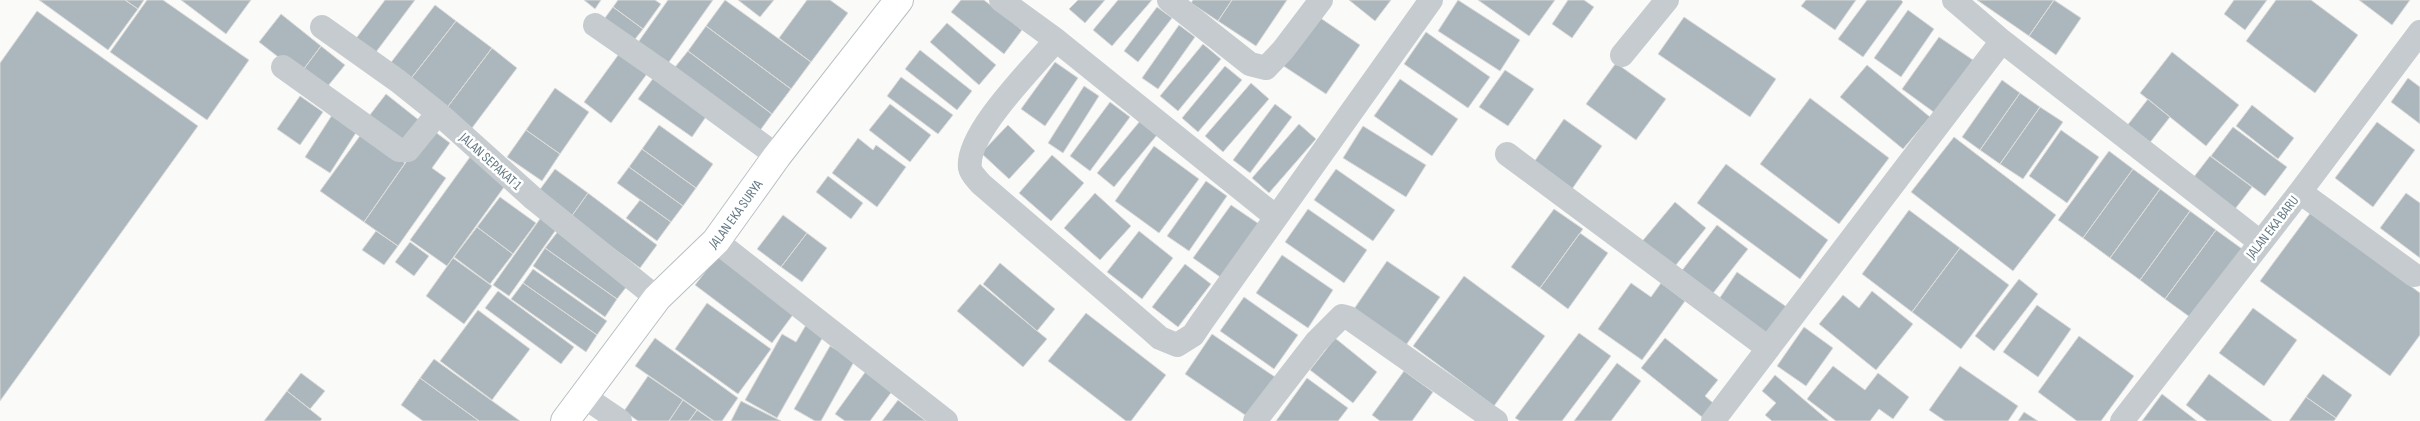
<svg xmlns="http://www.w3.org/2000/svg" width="2420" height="421" font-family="'Sofia Sans Condensed',sans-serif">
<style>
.building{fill:#abb7bc;stroke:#dcdcda}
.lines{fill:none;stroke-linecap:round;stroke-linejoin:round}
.secondary-casing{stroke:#b7bfc3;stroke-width:30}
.street{stroke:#c5cbce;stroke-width:24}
.secondary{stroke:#fff;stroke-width:28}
.labels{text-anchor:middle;stroke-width:5;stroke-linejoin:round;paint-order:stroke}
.street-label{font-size:14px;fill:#637985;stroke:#fff}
</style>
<rect width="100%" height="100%" fill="#fafaf8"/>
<path class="building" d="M39 0H125L138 9 108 50Z
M125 0H144L138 9Z
M147 0H163L249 60 207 120 110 52Z
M181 0H251L226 34Z
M385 0H415L373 56 354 41Z
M584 0H601L595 9Z
M618 0H655L661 4 643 29 613 7Z
M668 0H713L664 69 634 48Z
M725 0 811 62 791 89 706 26Z
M738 0H774L760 17Z
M807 0H830L848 13 811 62 779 38Z
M961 0H984L1022 30 1004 54 951 12Z
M1078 0H1105L1085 23 1069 9Z
M1118 0H1152L1112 46 1093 30Z
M1193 0H1232L1218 21 1191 3Z
M1232 0H1287L1256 46 1218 21Z
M1349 0H1391L1375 21Z
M1458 0 1520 40 1500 71 1438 31Z
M1478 0H1555L1529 36Z
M1568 0H1584L1594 7 1572 38 1552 24Z
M1806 0H1856L1835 30 1801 6Z
M1867 0H1901L1903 2 1863 57 1838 39Z
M1977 0H2054L2029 36Z
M2054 0 2081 18 2056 55 2029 36Z
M2234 0H2267L2245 30 2224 14Z
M2276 0H2311L2358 35 2315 93 2246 41Z
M2359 0H2410L2392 25Z
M435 5 456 21 409 81 389 65Z
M613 7 643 29 628 48 599 26Z
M1157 7 1172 18 1138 62 1124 51Z
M1908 10 1934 29 1901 77 1874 58Z
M37 11 198 126 0 401V63Z
M281 14 321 46 300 74 259 42Z
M1316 15 1360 45 1326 94 1282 65Z
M1684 17 1776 79 1750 117 1658 54Z
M456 21 492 48 446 109 409 81Z
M947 23 996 65 979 85 930 42Z
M1179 25 1195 37 1158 89 1142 78Z
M706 26 791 89 772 114 688 51Z
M1426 32 1490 77 1468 108 1404 64Z
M1939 37 1973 60 1935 113 1902 89Z
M1203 44 1221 59 1178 111 1160 96Z
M321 46 345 65 323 92 300 74Z
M624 47 652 67 611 123 584 102Z
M492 48 517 68 472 128 446 109Z
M920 50 972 91 957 110 905 69Z
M688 51 772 114 756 136 671 72Z
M2172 52 2239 105 2206 146 2140 93Z
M1055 62 1078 78 1045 126 1021 109Z
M1616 63 1666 99 1636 140 1586 104Z
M1867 65 1930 117 1903 149 1840 97Z
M1225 66 1242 80 1198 132 1182 118Z
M1505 70 1534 89 1508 126 1479 107Z
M657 73 710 111 692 137 638 99Z
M901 77 953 115 938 134 887 96Z
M2408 78 2420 87V124L2391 102Z
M1400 79 1458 119 1432 156 1374 116Z
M2002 80 2020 93 1980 150 1962 137Z
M1251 83 1269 99 1223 152 1205 136Z
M1084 86 1099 96 1063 153 1048 143Z
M555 88 589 112 560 154 526 130Z
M2020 93 2040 107 2000 164 1980 150Z
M386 94 420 121 400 147 366 120Z
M300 96 323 112 300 145 277 129Z
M1810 98 1889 158 1839 224 1760 164Z
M2148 99 2170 117 2148 145 2126 127Z
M1110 102 1130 117 1090 171 1070 156Z
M890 104 931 135 910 162 869 130Z
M1275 104 1292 117 1250 173 1233 160Z
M2252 105 2294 138 2278 159 2236 126Z
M2040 107 2063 122 2023 179 2000 164Z
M334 112 359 128 330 173 305 157Z
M1564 119 1602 146 1572 189 1534 162Z
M1140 121 1157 135 1114 187 1097 173Z
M2377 122 2415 150 2373 207 2335 178Z
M1299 124 1316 139 1269 193 1252 178Z
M659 125 713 164 696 188 642 149Z
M1008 125 1035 151 1009 179 981 153Z
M1363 126 1426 165 1406 197 1343 158Z
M2233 127 2287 167 2265 196 2211 156Z
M430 128 450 143 432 168 446 178 398 246 364 222Z
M526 130 560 154 542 181 507 157Z
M2061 130 2099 157 2067 203 2029 176Z
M362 133 405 163 364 222 320 191Z
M1954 137 2056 215 2013 271 1911 192Z
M858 138 873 150 876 145 906 167 877 207 832 173Z
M1154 146 1199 179 1159 233 1115 201Z
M642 149 696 188 683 206 629 167Z
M2109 151 2133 169 2083 238 2058 220Z
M1052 155 1084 183 1051 221 1019 193Z
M2210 156 2252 187 2235 209 2193 178Z
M470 157 507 183 447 266 410 240Z
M1726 164 1828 240 1800 279 1697 203Z
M629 167 683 206 671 222 617 183Z
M555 169 588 193 571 217 538 192Z
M1336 169 1395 210 1373 241 1314 200Z
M2133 169 2160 189 2110 258 2083 238Z
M828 176 863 203 851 219 816 192Z
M1206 181 1227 196 1189 251 1167 236Z
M2160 189 2190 211 2140 280 2110 258Z
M588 193 657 245 640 268 571 217Z
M1095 193 1131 226 1100 260 1064 228Z
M2406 193 2420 203V258L2380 228Z
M500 197 536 223 513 254 477 227Z
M640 200 671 222 657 241 626 218Z
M1675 202 1706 228 1671 271 1639 245Z
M1231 205 1262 226 1223 279 1193 258Z
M1308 209 1367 250 1344 283 1285 242Z
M1554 209 1583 229 1540 288 1511 267Z
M1909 210 1960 248 1912 312 1862 274Z
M2190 211 2216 230 2165 299 2140 280Z
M2311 212 2420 293V335L2390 376 2260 281Z
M783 215 807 233 781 267 757 249Z
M542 216 558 227 509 296 493 285Z
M1717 225 1748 249 1710 297 1680 273Z
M477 227 513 254 490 284 454 257Z
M559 230 631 281 617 299 545 248Z
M2216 230 2245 251 2194 320 2165 299Z
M376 231 398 246 384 265 362 250Z
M1139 231 1173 258 1142 299 1107 272Z
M807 233 827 248 802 282 781 267Z
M1580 233 1608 253 1568 309 1540 288Z
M410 242 429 256 414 276 395 262Z
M545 248 617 299 605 317 533 266Z
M1960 248 2009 285 1961 349 1912 312Z
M719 254 795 312 772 343 695 285Z
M1282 255 1333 290 1308 328 1256 293Z
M453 258 492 286 464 324 426 296Z
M1387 261 1440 297 1406 345 1354 309Z
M1000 263 1055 309 1037 331 983 284Z
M1185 264 1211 284 1178 327 1152 307Z
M533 269 607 321 597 335 523 283Z
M1737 272 1791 310 1769 343 1715 305Z
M1464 276 1545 336 1494 406 1413 346Z
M2019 279 2038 294 1994 351 1975 336Z
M523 283 597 335 586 352 511 299Z
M1631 283 1651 297 1661 283 1685 301 1642 360 1598 329Z
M980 284 1047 339 1023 367 957 311Z
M498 291 574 347 561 364 485 308Z
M1872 291 1913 324 1876 370 1819 324 1843 295 1859 308Z
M1244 297 1298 335 1274 369 1220 331Z
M707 303 771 349 738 394 675 349Z
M2037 305 2071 329 2038 377 2003 352Z
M2253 308 2297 340 2264 386 2219 353Z
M478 310 530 349 492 400 440 361Z
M1086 313 1166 375 1131 421H1126L1048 361Z
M806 325 824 335 777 418 745 400 782 334 796 342Z
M1804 327 1833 348 1806 386 1777 366Z
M1579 333 1611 356 1562 421H1520L1515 418Z
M1212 334 1275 377 1248 417 1185 374Z
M2079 336 2134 376 2101 421H2077L2038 392Z
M655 338 738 398 722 421H714L635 366Z
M1335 338 1377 372 1353 403 1310 370Z
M1665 338 1718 380 1705 396 1713 403 1702 417 1641 368Z
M830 346 855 360 821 421H815L794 409Z
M434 359 520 421H479L420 378Z
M1617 363 1641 381 1611 421H1574Z
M1833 366 1865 390 1878 373 1909 397 1893 419 1879 409 1870 421H1836L1807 399Z
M1960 366 2018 406 2008 421H1945L1929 410Z
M866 371 893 390 870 421H845L835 414Z
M1404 371 1433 392 1412 421H1380L1372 415Z
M301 373 325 391 310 409 287 391Z
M2209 374 2272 421H2207L2186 405Z
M2323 374 2352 395 2336 418 2306 397Z
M1775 375 1829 421H1772L1765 415 1776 403 1762 391Z
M648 376 683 400 669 421H638L624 411Z
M420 378 479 421H423L401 405Z
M1307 378 1348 408 1338 421H1276Z
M287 391 322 419 320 421H264Z
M2162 394 2197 421H2142Z
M2306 397 2336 418 2334 421H2289Z
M683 400 697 410 689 421H669Z
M898 400 926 421H882Z
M741 401 781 421H731Z
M697 410 713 421H689Z
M2024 412 2038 421H2018Z"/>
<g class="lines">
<defs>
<g id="secondary">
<path id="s1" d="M565 421 657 298 716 241 777 156 899 0"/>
</g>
</defs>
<use href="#secondary" class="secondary-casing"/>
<path class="street" d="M1001 0 1056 40 1276 217
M1169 0 1250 64 1266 68 1283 50 1321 0
M1954 0 2002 41 2260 242
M595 25 667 75 777 156
M322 27 398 81 438 113 534 199 657 298
M1056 40C1034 67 965 134 970 168 971 174 977 179 981 184L1151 330 1160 338 1177 345 1193 335 1201 323 1431 0
M1622 55 1667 0
M283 67 399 150H408L438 113
M1507 154 1768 348
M2300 192 2414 275
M716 241 946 421
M583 396 620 421
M1255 421 1316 342 1342 316 1349 318 1496 421
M1713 421 2002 41
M2122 421 2300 192 2420 32"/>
<use href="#secondary" class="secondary"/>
</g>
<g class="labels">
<g class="street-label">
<text transform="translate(491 161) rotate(42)" y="5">JALAN SEPAKAT 1</text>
<text dy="5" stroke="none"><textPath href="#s1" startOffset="269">JALAN EKA SURYA</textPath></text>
<text transform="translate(2272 227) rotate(-52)" y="5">JALAN EKA BARU</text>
</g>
</g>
</svg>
